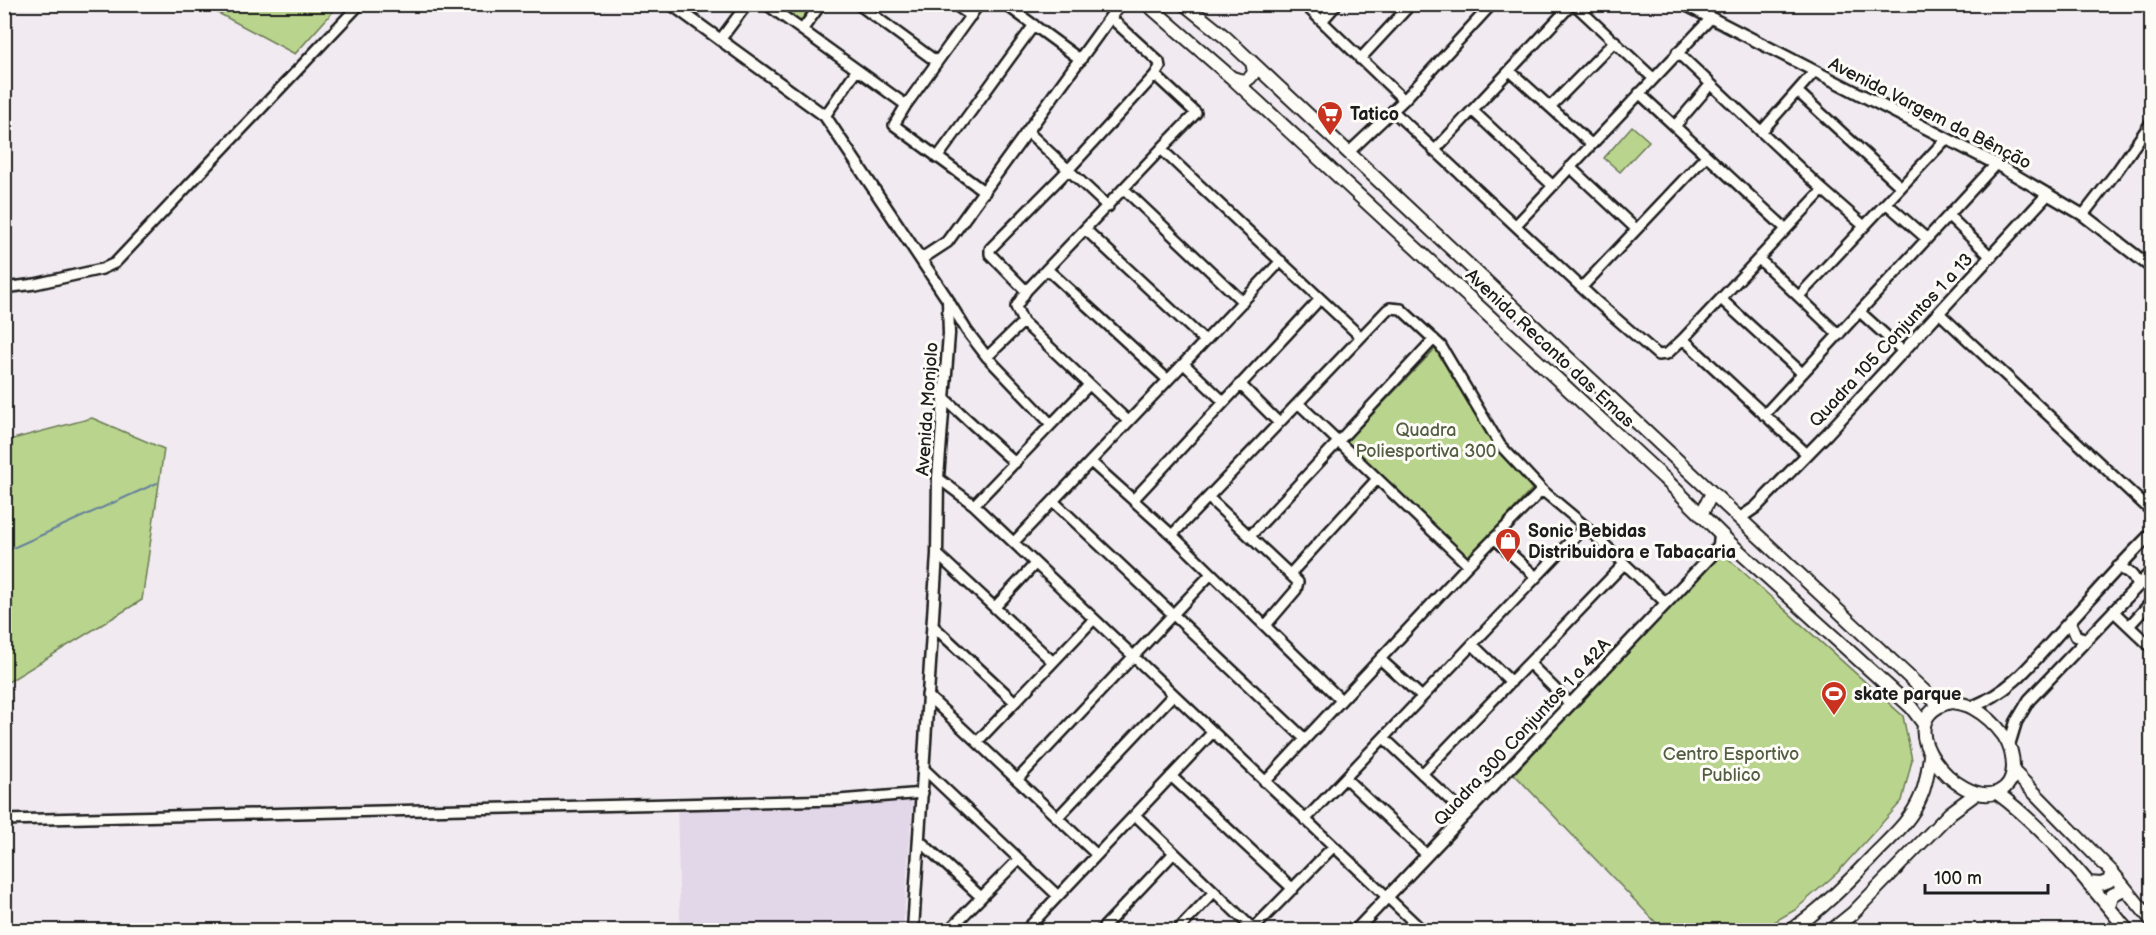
<svg xmlns="http://www.w3.org/2000/svg" width="2156" height="935" font-family="'Balsamiq Sans',sans-serif">
<style>
.built{fill:#e2d7e9}
.green{fill:#b9d58d;stroke:#6a7854;stroke-width:1.5}
.lines{fill:none;stroke-linecap:round;stroke-linejoin:round}
.stream{stroke:#65809b;stroke-width:2}
.minor-casing{stroke:#1c1c1c;stroke-width:14}
.tertiary-casing{stroke:#1c1c1c;stroke-width:15}
.secondary-casing{stroke:#1c1c1c;stroke-width:16}
.minor{stroke:#fdfcf7;stroke-width:9}
.tertiary{stroke:#fdfcf7;stroke-width:10}
.secondary{stroke:#fdfcf7;stroke-width:12}
.labels{text-anchor:middle;stroke-width:6;stroke-linejoin:round;paint-order:stroke}
.street-label{font-size:18px;fill:#1c1c1c;stroke:#fdfcf7}
.poi-label{font-size:18px;font-weight:bold;fill:#1c1c1c;stroke:#fdfcf7;text-anchor:start}
.park-label{font-size:18px;fill:#535d44;stroke:#fdfcf7}
</style>
<rect width="100%" height="100%" fill="#f1ebf1"/>
<filter id="ink" filterUnits="userSpaceOnUse"><feTurbulence type="fractalNoise" baseFrequency=".0167" numOctaves="2"/><feDisplacementMap in="SourceGraphic" scale="12" xChannelSelector="R" yChannelSelector="G"/><feConvolveMatrix kernelMatrix="1 2 1 2 8 2 1 2 1" color-interpolation-filters="sRGB"/></filter>
<g filter="url(#ink)">
<path class="built" d="M913 798 903 930H702L680 924 677 806Z"/>
<path class="green" d="M203 5H339L295 54Z
M776 5H812L799 23Z
M1632 126 1649 141 1620 172 1604 158Z
M1435 349 1497 448 1532 489 1468 559 1346 442Z
M92 418 164 449 142 600 5 684V441Z
M1722 553 1903 716 1912 760 1902 801 1837 873 1795 910 1767 926 1762 930H1663L1514 774Z"/>
<g class="lines">
<path class="stream" d="M4 552 157 483"/>
<defs>
<path id="minor" d="M766 4 906 105
M858 4 937 62
M954 4 971 16
M979 4 906 105 894 125 985 192
M1005 4 1081 60
M1304 4 1404 100
M1574 4 1653 78
M1111 18 1159 62 1160 67 1155 75 1196 113 1161 149 1361 337 1387 310 1390 308 1401 309 1441 346 1500 445 1542 490 1585 526 1666 603
M1322 21 1337 4
M802 30 821 4
M720 40 747 4
M1677 52 1823 190 1864 226
M1360 59 1411 4
M1510 71 1591 144
M1798 92 1901 187
M1639 93 1786 229
M1550 107 1615 41
M1472 110 1553 186
M1393 111 1597 302 1658 355 1667 354 1683 339 1823 190
M825 116 856 71
M1675 126 1710 85
M1028 132 1108 207
M1761 132 1814 72
M1434 151 1572 4
M1348 153 1404 100 1492 4
M937 158 1034 25
M1570 167 1636 229
M1124 189 1243 302
M1886 203 1927 239
M2083 215 2117 171 2152 121
M1949 216 1991 257
M1516 225 1711 18
M1086 230 1205 341
M1759 259 1839 335
M1047 269 1168 380
M1582 287 1706 156
M4 288 35 284 102 269 115 263 360 4
M1026 291 990 254V249L1069 169 1155 75
M1799 296 1946 139
M1721 299 1802 373
M948 300 967 331 987 357 1051 424
M1860 312 1904 352
M1939 313 2152 512
M1683 339 1807 454
M987 357 1023 322
M1184 364 1223 401
M1240 384 1279 423
M945 399 1015 463
M1298 403 1468 565
M1764 415 1996 164
M1128 421 1023 322 1016 307 1026 291 1161 149
M1091 462 1172 535 1341 700
M938 478 974 505 1422 930
M1209 498 1298 582 1296 590 1266 625
M1133 500 1320 299
M1054 502 1305 739
M974 505 1089 385
M1172 535 1361 337
M1251 535 1434 339
M1494 538 1535 576
M1014 542 1281 261
M937 554 1052 661
M1291 573 1377 479
M995 607 1035 564
M2113 611 2152 648
M932 625 1015 702
M2129 626 2152 601
M1473 645 1511 682
M1380 659 1422 697
M1529 663 1570 704
M927 695 1097 855
M1384 738 1466 815
M977 742 1094 619
M924 769 1019 859
M1422 774 1624 564
M1171 776 1293 889
M1345 778 1427 855
M1017 780 1211 574
M1265 782 1468 565 1542 490
M1135 815 1253 929
M1058 817 1173 695
M4 820 839 800 923 793
M1305 820 1585 526
M919 840 981 897
M949 930 1019 859 1058 896
M1026 930 1212 733
M1101 930 1173 854
M1178 930 1213 893
M1252 930 1333 847"/>
<path id="tertiary" d="M671 4 825 116 948 300 949 334 938 478 937 554 913 930
M1684 4 1996 164 2083 215 2152 268
M921 259 947 242 1120 4
M1740 518 1756 507 1827 434 2048 194
M2118 567C2128 571 2135 575 2137 587
M2070 622 2076 636 2086 639
M1972 707C2013 690 2032 663 2061 631 2091 598 2120 564 2152 533
M2009 745 2016 722 2029 700 2152 571
M1356 930 1711 556 1719 545 1720 534"/>
<path id="secondary" d="M1147 4 1232 78 1664 478 1731 544 1911 707 1923 723
M1184 4 1225 37 1939 705
M1233 78C1243 82 1249 82 1254 72L1252 62
M1701 515 1712 493
M1951 702C1958 703 1966 704 1973 708 1984 714 1996 725 2004 736 2014 752 2020 782 1998 792 1958 809 1883 719 1951 702Z
M2014 772 2112 872 2152 921
M1997 793C2044 827 2090 884 2127 930
M2088 883 2101 884 2109 881 2112 872
M2109 908 2112 895 2122 890H2126
M1791 930C1823 909 1849 881 1876 853 1893 836 1912 819 1921 796 1927 783 1928 769 1930 756
M1832 930 1853 913 1950 813 1977 793"/>
</defs>
<use href="#minor" class="minor-casing"/>
<use href="#tertiary" class="tertiary-casing"/>
<use href="#secondary" class="secondary-casing"/>
<use href="#minor" class="minor"/>
<use href="#tertiary" class="tertiary"/>
<use href="#secondary" class="secondary"/>
</g>
</g>
<defs>
<symbol id="supermarket-pin" viewBox="-11 -11 22 30"><path d="M0 17L-7.5 6A9.5 9.5 0 1 1 7.5 6Z" fill="#c8321e" stroke="#fdfcf7"/><path d="M-6-5.5h2.5l.6 2H6L4.5 2H-2.5L-4.4-4H-6ZM-1.5 3.2a1.3 1.3 0 1 0 .1 0ZM3 3.2a1.3 1.3 0 1 0 .1 0Z" fill="#fff"/></symbol>
<symbol id="shop-pin" viewBox="-11 -11 22 30"><path d="M0 17L-7.5 6A9.5 9.5 0 1 1 7.5 6Z" fill="#c8321e" stroke="#fdfcf7"/><path d="M-5-2.5h2.3a2.7 3.5 0 0 1 5.4 0H5L5.5 6h-11ZM-1.5-2.5h3a1.5 2.3 0 0 0-3 0Z" fill="#fff"/></symbol>
<symbol id="stadium-pin" viewBox="-11 -11 22 30"><path d="M0 17L-7.5 6A9.5 9.5 0 1 1 7.5 6Z" fill="#c8321e" stroke="#fdfcf7"/><path d="M0-5a6.5 5 0 1 0 0 10a6.5 5 0 1 0 0-10ZM-3.5-1.8h7v3.6h-7Z" fill="#fff"/></symbol>
</defs>
<g fill-rule="evenodd">
<use href="#supermarket-pin" x="1315" y="99" width="30" height="40"/>
<use href="#shop-pin" x="1493" y="526" width="30" height="40"/>
<use href="#stadium-pin" x="1819" y="679" width="30" height="40"/>
</g>
<g class="labels">
<g class="street-label">
<text transform="translate(1930 113) rotate(27)" y="6">Avenida Vargem da Bênção</text>
<text transform="translate(1891 340) rotate(-47)" y="6">Quadra 105 Conjuntos 1 a 13</text>
<text transform="translate(1550 348) rotate(43)" y="6">Avenida Recanto das Emas</text>
<text transform="translate(927 409) rotate(-86)" y="6">Avenida Monjolo</text>
<text transform="translate(1522 732) rotate(-47)" y="6">Quadra 300 Conjuntos 1 a 42A</text>
</g>
<g class="poi-label">
<text x="1350" y="120">Tatico</text>
<text x="1528" y="537">Sonic Bebidas<tspan x="1528" dy="21">Distribuidora e Tabacaria</tspan></text>
<text x="1854" y="700">skate parque</text>
</g>
<g class="park-label">
<text x="1426" y="436">Quadra<tspan x="1426" dy="21">Poliesportiva 300</tspan></text>
<text x="1731" y="760">Centro Esportivo<tspan x="1731" dy="21">Publico</tspan></text>
</g>
</g>
<rect width="2156" height="935" fill="none" stroke="#fdfcf7" stroke-width="24"/>
<rect x="12" y="12" width="2132" height="911" fill="none" stroke="#1c1c1c" stroke-width="2" filter="url(#ink)"/>
<path d="M1925 884v9h123v-9" fill="none" stroke="#1c1c1c" stroke-width="3"/>
<text x="1934" y="884" font-size="18" fill="#1c1c1c" stroke="#fdfcf7" stroke-width="4.5" paint-order="stroke">100 m</text>
</svg>
